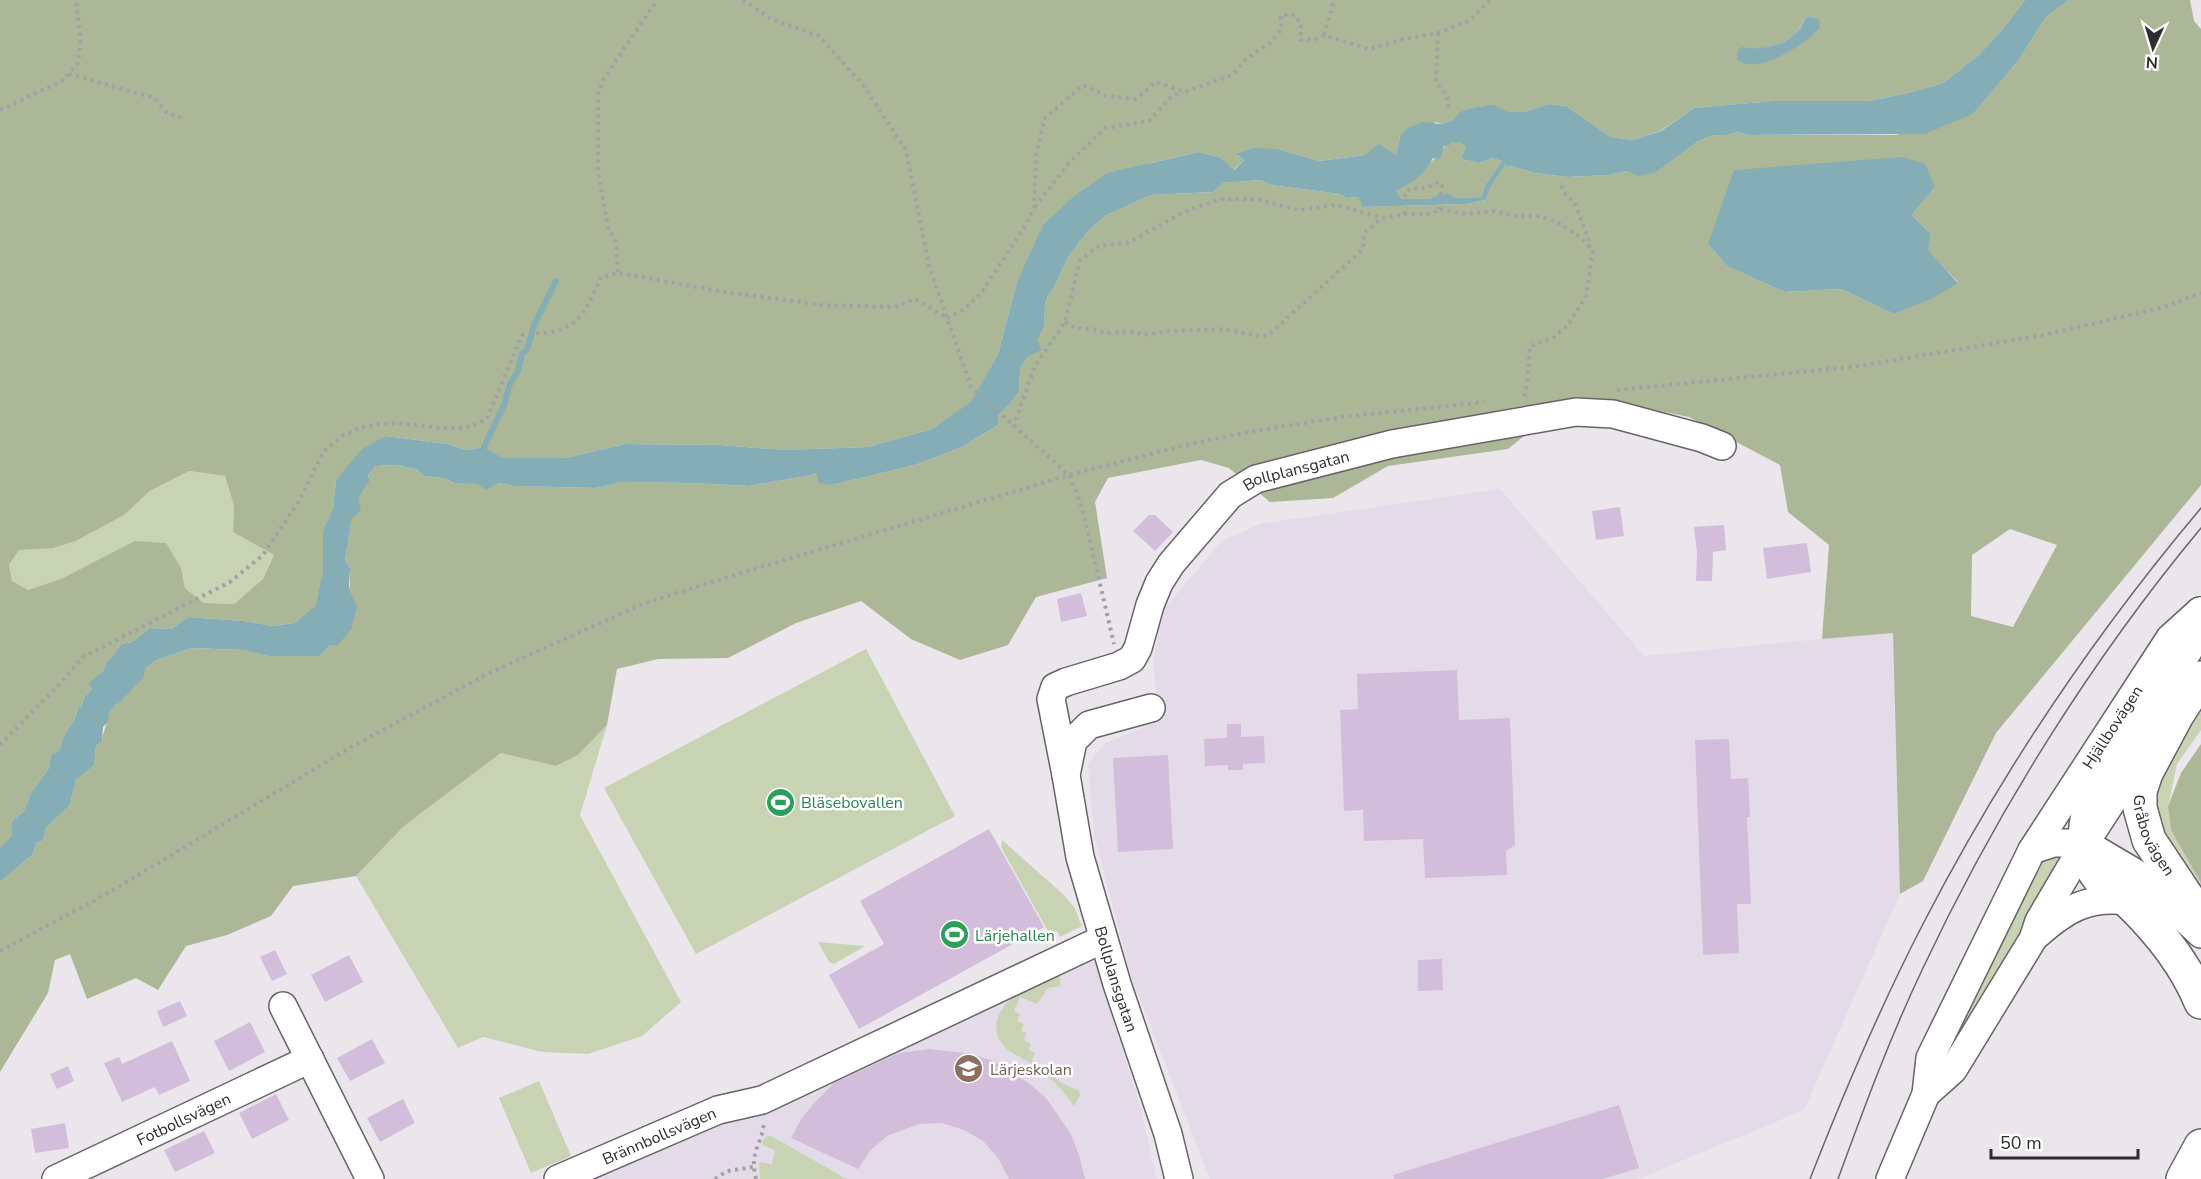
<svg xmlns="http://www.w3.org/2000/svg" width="2201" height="1179" font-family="'Nunito Sans',sans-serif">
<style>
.built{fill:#e4dbe8}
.green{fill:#c8d3b3}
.forest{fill:#acb797;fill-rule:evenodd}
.water{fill:#84adb5;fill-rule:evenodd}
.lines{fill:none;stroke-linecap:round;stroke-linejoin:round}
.stream{stroke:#84adb5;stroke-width:6}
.building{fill:#d2bedb}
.minor-casing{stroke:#676369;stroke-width:30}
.major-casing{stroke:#676369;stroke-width:36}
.path{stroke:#a3a0a5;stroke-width:4;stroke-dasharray:3 4.5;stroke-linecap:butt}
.minor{stroke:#fff;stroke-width:27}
.major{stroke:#fff;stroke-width:33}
.tram{stroke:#69676a;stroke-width:1.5}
.labels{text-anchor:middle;stroke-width:5;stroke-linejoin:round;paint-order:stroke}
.street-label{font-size:16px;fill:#2d2c2e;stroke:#fff}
.leisure-label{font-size:16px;fill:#27864d;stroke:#fff;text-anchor:start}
.education-label{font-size:16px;fill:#785e54;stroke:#fff;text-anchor:start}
</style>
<rect width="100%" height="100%" fill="#eae6ec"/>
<path class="built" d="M1500 489 1644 656 1893 632 1900 894 1804 1110 1638 1179H1210L1131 976 1094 835 1088 764 1104 744 1159 721 1153 662 1162 611 1222 541 1260 524Z
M1091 950 1139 1102 1157 1179H584Z"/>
<path class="green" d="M189 471 225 476 234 506 233 532 274 555 263 579 234 604 204 603 185 588 181 568 63 578 28 590 12 582 9 565 19 549 53 548 76 541 124 515 150 491Z
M866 649 955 816 696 954 604 788Z
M2201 712V730L2177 764 2168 806 2171 830 2201 883V902L2149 813 2167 760Z
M607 725 580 815 681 1002 642 1036 588 1054 542 1052 483 1037 458 1048 356 876 404 826 501 753 556 766 578 755Z
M1002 840 1063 894 1074 907 1082 926 1060 937 1057 931 1049 933 1001 847Z
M2058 853 2069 859 1948 1056 1942 1057 2035 870 2046 859Z
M818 942 865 946 834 964 829 962Z
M1057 974 1059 975 1061 986 1048 988 1037 1004 1020 997 1014 1011 1020 1014 1017 1021 1024 1024 1021 1031 1026 1033 1024 1040 1031 1044 1028 1050 1035 1053 1032 1060C1049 1071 1058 1085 1079 1090L1080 1096 1074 1106C1062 1088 1045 1072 1027 1061 1020 1056 1009 1053 1004 1046 988 1029 999 1006 1016 996 1029 989 1043 978 1057 974Z
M539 1081 571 1156 531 1173 499 1098Z
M767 1136H771L847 1179H760L759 1162 772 1164 775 1150 762 1145 763 1140Z"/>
<path class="forest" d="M0 0H2025L2002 30 1979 55 1943 83 1916 91 1870 101H1772L1694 108 1660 131 1633 140 1611 137 1566 106 1549 104 1526 112H1510L1494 106 1477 107 1453 120 1442 124 1436 122 1400 137 1396 155H1365L1320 161 1278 149 1237 155 1244 160 1233 170 1220 157 1199 152 1150 163 1017 282 998 354 971 403 932 429 868 447 785 450 720 445 625 444 565 458H502L484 447 467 450 447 444 386 436 336 480 333 508 323 530V570L317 606 294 623 273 626 244 621 188 617 171 629 150 628 132 642 122 644 111 660 107 661 103 671 90 683 92 689 84 697 81 708H78C75 726 62 732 60 750L51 755 49 768 31 793 24 811 12 821 13 836 0 847ZM1809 16 1819 19 1757 63 1741 48C1759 51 1784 46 1797 32 1802 26 1802 20 1809 16ZM189 471 225 476 234 506 233 532 274 555 263 579 234 604 204 603 185 588 181 568 166 543 135 541 63 578 28 590 12 581 9 565 19 550 53 548 76 541 124 515 150 491Z
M2069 0H2190L2194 21 2201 29V485L1996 733 1923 881 1900 894 1893 633 1822 639 1829 545 1788 512 1780 465 1689 417 1615 402 1567 401 1508 449 1388 466 1333 498 1270 502 1229 468 1201 460 1108 478 1095 502 1107 578 1036 597 1008 645 960 660 911 639 861 601 796 623 728 658 658 659 617 669 607 725 578 755 556 766 501 753 404 826 356 876 293 886 271 916 227 935 186 946 158 990 136 978 87 999 70 954 55 960 48 993 0 1072V882L32 855 37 842 43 841 46 828 70 805 76 780 94 766 96 746 102 742C103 730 108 724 108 713L145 669 155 661 191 648 242 650 268 656H319L331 645H338C347 633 349 613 350 598 351 588 348 579 351 569L345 559 352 517 360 493 370 482 368 475 376 466 395 465 416 469 424 476 443 478 454 483H498L514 486 596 488 622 482 690 483 749 486 817 474 832 485 915 465 962 447 998 425V416L1010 404 1019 392 1020 368 1044 327 1045 305 1048 295 1054 288 1068 257 1088 231 1105 216 1151 195 1213 192 1223 183 1261 180 1270 185 1340 194 1346 198 1360 197 1362 207 1466 204 1486 200 1490 189 1505 163 1506 167 1511 166 1535 173 1568 177 1608 175 1628 171 1657 172 1697 142 1713 135 1724 136 1738 132 1749 135H1896L1973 114 2018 61 2046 17ZM1935 187 1912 215 1931 234 1927 250 1958 282 1894 314 1841 289 1784 292 1727 266 1708 244ZM2010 529 2057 545 2013 627 1971 616 1972 555Z
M1452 142H1459L1466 147 1461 159 1480 163 1492 158 1502 161 1485 185 1481 197 1454 198 1437 195 1429 199H1402L1396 191C1415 182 1424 169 1439 154 1444 149 1444 145 1452 142Z
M2201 744V883L2171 830 2168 806 2181 773Z"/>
<path class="water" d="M2025 0H2069L2046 17 2018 61 1973 114 1925 134 1749 135 1738 132 1724 136 1713 135 1697 142 1657 172 1638 176 1628 171 1608 175 1568 177 1535 173 1511 166 1506 167 1505 164 1490 189 1486 200 1466 204 1362 207 1359 197 1346 198 1340 194 1270 185 1261 180 1223 183 1213 192 1151 195 1105 216 1088 231 1068 257 1054 288 1048 295 1045 305 1044 327 1037 340 1042 350 1027 357 1020 368 1019 392 1010 404 998 416V425L962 447 915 465 832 485 819 483 817 474 749 486 690 483 622 482 596 488 514 486 498 483 486 490 477 484 454 483 443 478 424 476 416 469 395 465 376 466 368 475 370 482C361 492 356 497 361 511L352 518 345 559 351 569C347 583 349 593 357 606L352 628 338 645H331L319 656H268L242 650 191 648 155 661 145 669 143 678 120 702 115 705 109 713 108 722 103 727 102 742 96 746 94 766 76 780 70 805 46 828 43 841 37 842 32 855 0 882V847L12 836V821L24 811 31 793 49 768 51 755 60 750C62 732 75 726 78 708H81L84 697 92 689 89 683 103 671 107 661 111 659 122 644 132 642 150 628 171 629 188 617 244 621 273 626 294 623 316 606 323 570V530L333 508 336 480 362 449 386 436 447 444 467 450 484 447 503 458H565L625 444 720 445 785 450 868 447 932 429 971 402 998 354 1017 282 1043 225 1072 198 1107 173 1199 152 1220 157 1234 170 1244 160 1236 154 1254 148 1278 149 1320 161 1365 155 1379 144 1396 155 1400 137 1408 128 1423 122 1442 124 1453 120 1460 112 1477 107 1494 105 1510 112H1525L1549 104 1566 106 1611 137 1633 140 1661 131 1694 108 1772 101H1870L1916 91 1943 83 1979 55 2002 30ZM1452 142H1459L1466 147 1461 159 1480 163 1492 158 1502 161 1485 185 1481 197 1454 198 1450 194 1437 195 1429 199H1402L1396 191C1411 184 1426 173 1433 158L1440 159 1444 146H1448Z
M1809 16 1819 19 1820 28C1805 44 1759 76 1737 60L1738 50 1741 47C1759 51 1784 46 1797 32 1803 26 1802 20 1809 16Z
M1903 157 1925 164 1935 187 1912 215 1931 234 1928 250 1958 283 1933 298 1894 314 1841 289 1784 292 1727 266 1708 244 1734 170Z"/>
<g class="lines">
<path class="stream" d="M484 447 504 405 510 384 518 371 522 353 527 350 534 325 556 281"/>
</g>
<path class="building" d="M1620 507 1624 536 1596 540 1592 511Z
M1149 515H1155L1173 532 1155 551 1133 531Z
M1724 525 1726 550 1713 552 1712 581H1696L1697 552 1694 527Z
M1807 543 1811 572 1767 579 1763 548Z
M1081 593 1087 616 1061 622 1057 599Z
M1457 670 1459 720 1510 718 1515 845 1506 851 1507 875 1425 878 1423 839 1364 841 1363 810 1344 811 1340 710 1358 709 1357 674Z
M1227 724H1241V737L1264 736 1265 763 1243 764V770H1228V765L1205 766 1204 739 1227 738Z
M1729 739 1731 779 1748 778 1750 817H1747L1751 904H1737L1739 953 1703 955 1695 740Z
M1168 755 1173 849 1118 852 1113 758Z
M989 829 1044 927 859 1029 829 975 884 944 860 901Z
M275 950 287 974 272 981 260 957Z
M349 955 363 982 325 1002 311 975Z
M1442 959 1443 990 1418 991V960Z
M180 1001 187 1016 163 1027 157 1011Z
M250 1022 265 1052 229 1071 214 1041Z
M372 1039 385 1063 350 1081 337 1058Z
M172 1041 190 1081 159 1095 155 1087 122 1102 104 1063 119 1057 122 1064Z
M929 1049 972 1054 993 1061 1030 1084 1046 1098 1071 1134 1079 1155 1085 1179H1009L998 1158 983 1141 964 1130 942 1123 919 1124 887 1136 870 1151 858 1169 791 1138 801 1119 815 1102 834 1083 899 1053Z
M68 1066 74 1081 57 1089 50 1074Z
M276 1094 289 1120 252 1139 239 1113Z
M403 1099 415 1123 380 1142 367 1118Z
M1619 1105 1639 1168 1603 1179H1394L1393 1175Z
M65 1123 69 1148 35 1153 31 1129Z
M204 1131 215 1153 175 1172 164 1150Z"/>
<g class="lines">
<defs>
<g id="minor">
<path id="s1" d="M1151 708 1089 725 1073 741 1066 775 1080 857 1117 984 1168 1134 1179 1179"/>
<path id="s2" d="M1066 775 1051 699 1055 687 1066 682 1119 666 1132 659 1138 648 1150 605 1159 583 1171 564 1230 495 1256 479 1392 444 1576 412 1613 414 1702 438 1722 446"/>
<path d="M2032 850 2054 843H2085L2134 872 2201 934"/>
<path d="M2038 934C2066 909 2088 896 2128 901"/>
<path d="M283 1006 370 1179"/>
<path d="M1926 1094 1953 1070 2033 939 2039 921 2085 843 2147 748"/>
<path id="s3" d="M56 1179 310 1059"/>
<path id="s4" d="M558 1179 718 1110 762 1100 1103 939"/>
<path id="s5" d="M1890 1179 1926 1094 1930 1058 2032 850 2170 638 2200 611"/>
</g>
<g id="major">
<path d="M2201 614 2186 649 2157 692 2095 794C2084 819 2080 850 2096 874 2103 885 2118 892 2128 901 2158 930 2185 963 2201 1002"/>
<path id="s6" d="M2201 678 2177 715 2146 773 2140 791V808L2149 840 2201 918"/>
<path d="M2183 1179 2201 1146"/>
</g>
</defs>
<use href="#minor" class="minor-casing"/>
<use href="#major" class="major-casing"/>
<path class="path" d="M743 0 771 19 819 36 863 85 906 150 929 266 971 387 1069 475 1082 507 1114 644
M1438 33 1436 81 1447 97 1449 108
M1324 35 1334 0
M69 74 154 98 167 113 184 119
M0 110 62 81 78 63 81 40 76 0
M1561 186 1566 195 1575 203 1591 247
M1405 197V192L1410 189 1426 188 1439 182 1442 185 1439 209
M1035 207 1069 163 1105 128 1149 121 1171 97 1183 92
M1405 214 1404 210 1407 207
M618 272 616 242 608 227 598 171V95L604 78 657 0
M947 318 963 310 981 293 1024 228 1034 207 1036 154 1045 118 1083 85 1106 96 1136 99 1156 82 1185 92 1232 75 1247 58 1270 43 1281 30V15H1296L1301 27 1300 40 1316 39 1324 35 1369 49 1403 39 1438 33 1470 20 1490 0
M1065 322 1075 328 1093 329 1106 333 1134 332 1144 335 1169 331 1224 329 1262 337 1271 333 1363 249 1364 233 1382 218
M1617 390 1859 366 2044 335 2161 308 2201 293
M1013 427 1035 366 1065 322 1080 260 1099 246 1127 243 1184 212 1221 199H1258L1298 210 1336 205 1382 218 1405 214H1432L1439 209 1466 214 1495 211 1513 216H1540L1557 222 1580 237 1593 251 1586 296 1568 325 1552 339 1530 346 1527 382 1524 399
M0 745 55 689 83 657 230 582 263 555 299 501 323 452 342 436 362 427 379 424 397 423 440 428H460L472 426 487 419 522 335C533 333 544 334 555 331 582 325 591 300 601 277L618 273 725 292 822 305 894 307 915 299 947 318
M0 951 110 892 353 746 487 674 645 603 728 577 1069 475 1190 444 1254 431 1342 417 1484 402
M715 1179 727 1171 753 1167
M756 1179C749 1150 762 1146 764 1122"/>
<use href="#minor" class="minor"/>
<use href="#major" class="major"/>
<path class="tram" d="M1810 1179C1844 1092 1881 1005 1924 922 2000 775 2094 635 2201 508
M1838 1179C1864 1108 1890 1037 1923 968 1996 813 2091 660 2201 528"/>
</g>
<defs>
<symbol id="stadium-disc" viewBox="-11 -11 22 22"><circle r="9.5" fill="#2e9e5b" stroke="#fff"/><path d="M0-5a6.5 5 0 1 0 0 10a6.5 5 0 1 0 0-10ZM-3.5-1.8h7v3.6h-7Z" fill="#fff"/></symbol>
<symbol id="school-disc" viewBox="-11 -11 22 22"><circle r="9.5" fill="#8d6e63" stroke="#fff"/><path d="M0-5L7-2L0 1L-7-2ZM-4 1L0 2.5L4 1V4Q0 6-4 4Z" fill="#fff"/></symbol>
</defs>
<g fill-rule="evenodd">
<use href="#stadium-disc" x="764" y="786" width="33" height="33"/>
<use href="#stadium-disc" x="938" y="918" width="33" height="33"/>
<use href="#school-disc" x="952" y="1052" width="33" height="33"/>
</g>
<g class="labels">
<g class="street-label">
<text dy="6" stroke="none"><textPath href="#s2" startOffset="438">Bollplansgatan</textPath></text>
<text dy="6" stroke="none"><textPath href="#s5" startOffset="507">Hjällbovägen</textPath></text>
<text dy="6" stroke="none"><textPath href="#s6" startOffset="176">Gråbovägen</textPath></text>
<text dy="6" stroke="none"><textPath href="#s1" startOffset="332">Bollplansgatan</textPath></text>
<text dy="6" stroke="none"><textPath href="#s3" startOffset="141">Fotbollsvägen</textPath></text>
<text dy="6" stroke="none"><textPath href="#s4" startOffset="110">Brännbollsvägen</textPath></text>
</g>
<g class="leisure-label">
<text x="801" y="808">Bläsebovallen</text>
<text x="975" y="941">Lärjehallen</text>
</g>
<g class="education-label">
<text x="990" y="1075">Lärjeskolan</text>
</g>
</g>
<g transform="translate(2153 48) rotate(184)" stroke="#ffffff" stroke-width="4.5" paint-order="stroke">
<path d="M0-4.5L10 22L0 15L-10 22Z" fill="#2d2c2e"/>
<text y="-9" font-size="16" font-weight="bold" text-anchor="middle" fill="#2d2c2e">N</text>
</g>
<path d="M1991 1149v9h147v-9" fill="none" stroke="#2d2c2e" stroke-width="3"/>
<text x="2000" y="1149" font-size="18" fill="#2d2c2e" stroke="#ffffff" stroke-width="4.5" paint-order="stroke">50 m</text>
</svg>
